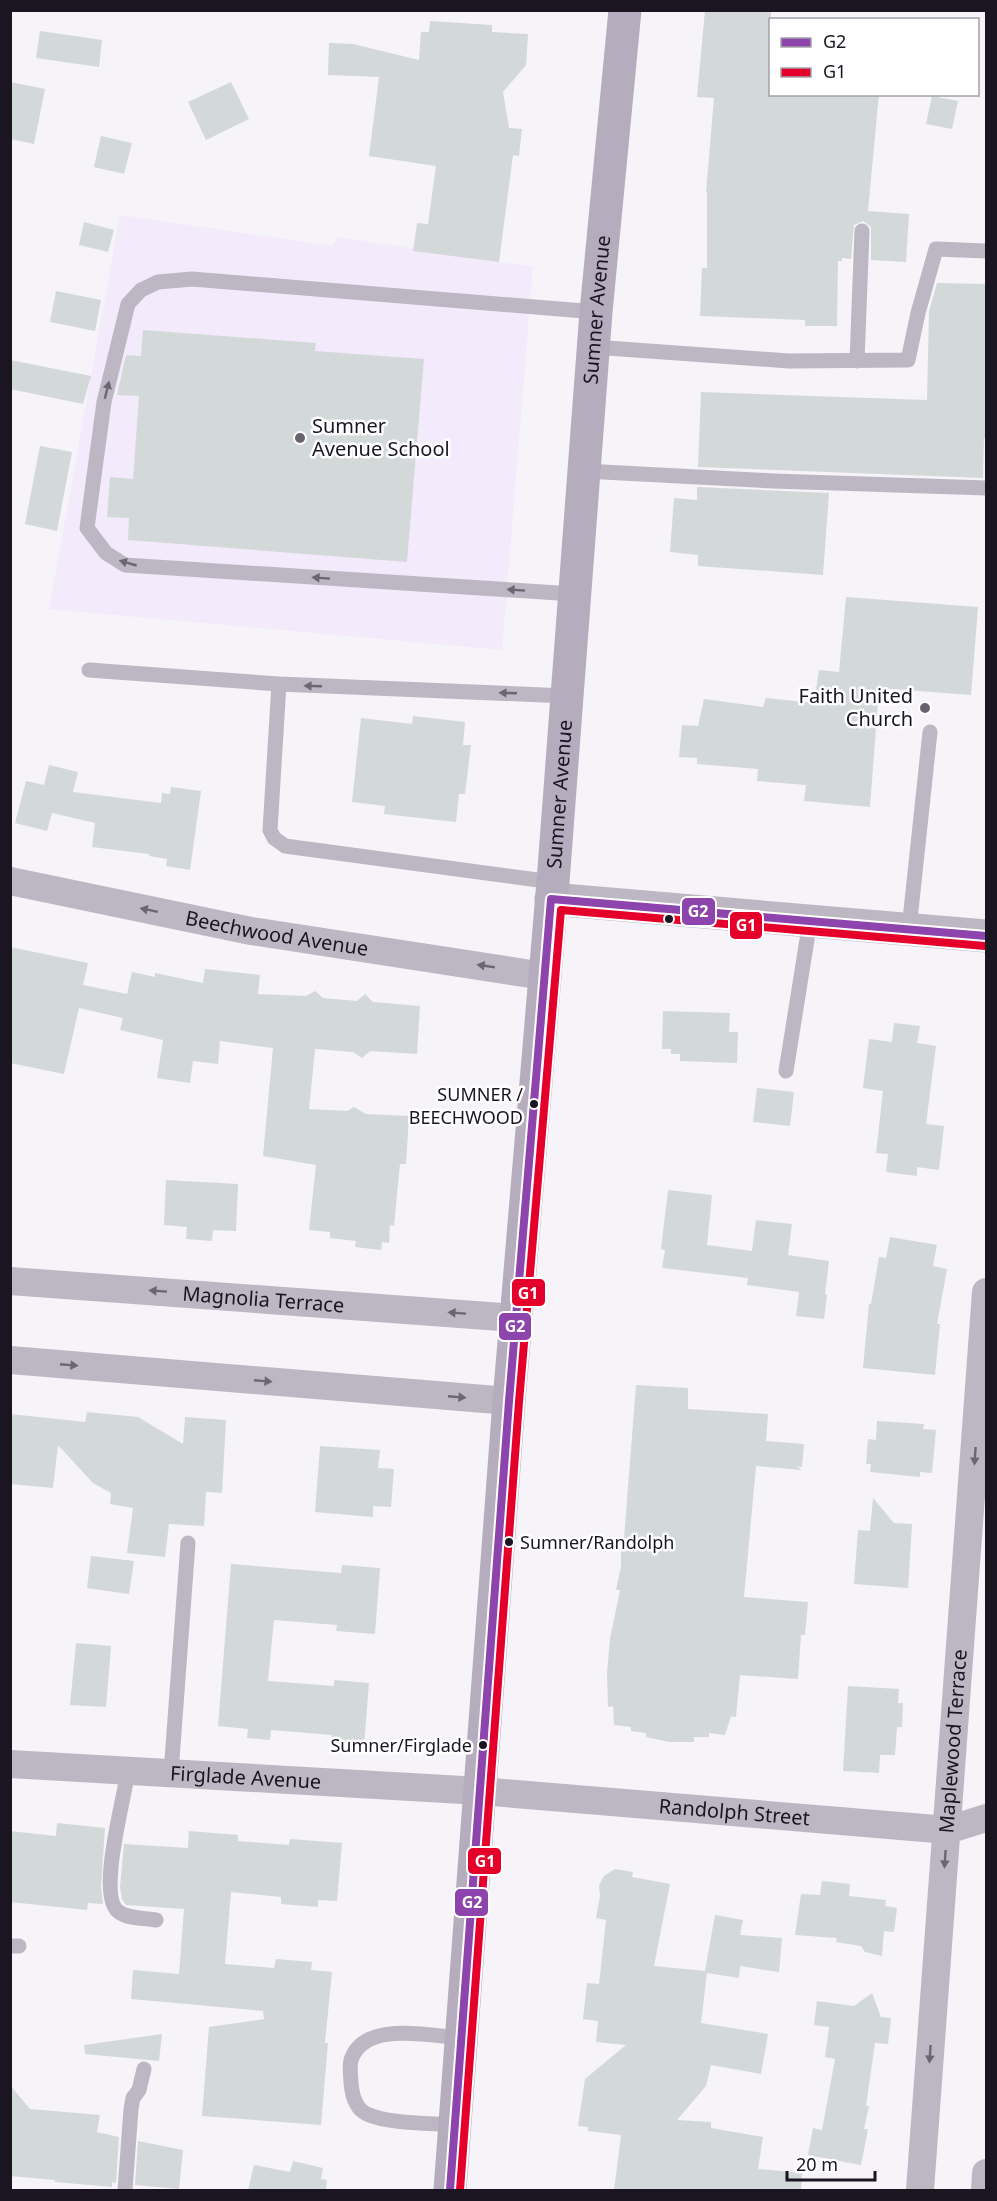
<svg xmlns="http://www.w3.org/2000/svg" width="997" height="2201" font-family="'Noto Sans',sans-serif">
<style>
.built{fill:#f3ebfb}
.building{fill:#d3d9d9}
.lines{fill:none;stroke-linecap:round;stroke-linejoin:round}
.service{stroke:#bdb7c3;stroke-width:15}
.minor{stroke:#bdb7c3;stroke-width:28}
.tertiary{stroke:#bdb7c3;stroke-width:33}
.primary{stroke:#b5adbd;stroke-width:33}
.bus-1-casing{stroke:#fff;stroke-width:12}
.bus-2-casing{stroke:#fff;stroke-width:12}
.bus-1{stroke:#8e44ad;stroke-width:8}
.bus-2{stroke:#e4002b;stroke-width:8}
.oneway{fill:#6c6672}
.poi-dot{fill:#67636c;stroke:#fff;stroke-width:2}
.bus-dot{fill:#1a1520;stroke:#fff;stroke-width:2}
.labels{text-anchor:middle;stroke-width:5;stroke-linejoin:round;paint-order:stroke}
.bus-label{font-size:18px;fill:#1a1520;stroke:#fff;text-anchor:end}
.street-label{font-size:20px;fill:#1a1520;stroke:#fff}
.poi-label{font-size:20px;fill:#1a1520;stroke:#fff;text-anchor:start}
.line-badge{stroke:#fff;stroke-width:2}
.badge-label{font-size:16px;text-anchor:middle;font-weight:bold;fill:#fff}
</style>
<rect width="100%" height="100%" fill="#f6f3f9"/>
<path class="built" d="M120 215 333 246 338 237 533 267 502 650 49 609Z"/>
<path class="building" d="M705 10H771V94H879L868 211 909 214 906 262 871 260V227L863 221 854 225 851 259 842 258V261H838L837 326H805V320L700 316 702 268H707V192H706L714 98 697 97Z
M430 21 492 25V32L528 34 526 65 503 92 509 128 522 129 519 156 513 155 499 262 413 251 417 223 428 224 436 166 369 156 379 77 328 75 329 43 353 44 419 60 421 32H429Z
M40 31 102 40 99 67 36 58Z
M10 82 45 89 34 144 10 139Z
M231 82 249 119 206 140 188 102Z
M932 96 958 101 952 129 926 124Z
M101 136 132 143 124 174 94 167Z
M84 222 114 230 108 252 79 245Z
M937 283 987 284V438H984L983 478 698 467 701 392 927 400 929 311Z
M56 291 101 300 95 331 50 322Z
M143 330 316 343 315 351 424 359 407 562 128 540 129 518 107 517 110 477 133 479 139 396 117 395 126 355 141 356Z
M10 360 91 376 83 404 10 389Z
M40 446 72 452 57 531 25 524Z
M697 487 829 493 823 575 698 566V555L670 552 674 498 697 500Z
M846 597 978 607 971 695 879 688 870 807 804 801 806 785 757 781 758 769 697 764V758L679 757 682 725 698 726 704 699 763 707 766 698 814 703 819 670 839 672Z
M413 716 465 722 463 745H471L465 794H459L456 822 384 814 385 806 352 802 361 718 412 724Z
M49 765 78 772 73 792 161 803 162 793 170 794 171 787 201 791 190 870 166 866 167 859 149 856V854L92 847 95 823 52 813 47 831 15 823 26 781 44 785Z
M10 947 88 963 83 985 127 994 132 972 155 977V973L203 983 205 969 260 975 258 994 306 996 315 991 323 998 357 1001 365 994 373 1002 420 1006 417 1054 370 1051 362 1058 353 1052 315 1049 309 1109 347 1111 354 1107 366 1114 409 1116 406 1164H400L394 1226 390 1225 389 1243 382 1242 381 1250 355 1247 356 1241 330 1238V1232L309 1230 316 1165 263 1156 273 1048 220 1041 218 1064 193 1061 190 1083 157 1078 163 1040 120 1030 123 1018 79 1008 64 1074 10 1063Z
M663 1011 730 1013 729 1032H738L737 1063 680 1061V1054H671V1049H662Z
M894 1023 920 1026 917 1043 936 1046 926 1124 944 1126 939 1170 917 1167V1176L886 1172 888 1154 876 1153 883 1091 863 1088 869 1039 892 1042Z
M757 1088 794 1092 790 1126 753 1122Z
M166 1180 238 1184 236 1231 213 1230 212 1241 186 1239 187 1227 164 1225Z
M668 1190 712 1195 707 1245 752 1251 756 1220 792 1224 788 1255 829 1261 825 1294 827 1295 824 1319 796 1316 799 1292 747 1285 748 1278 662 1268 665 1250 661 1249Z
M890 1237 937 1245 933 1266 947 1269 937 1324H940L935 1375 863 1368 869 1304H871L879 1257 886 1258Z
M636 1385 688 1388V1409L768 1414 766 1441 804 1444 802 1467 796 1466 802 1470 756 1466 744 1597 808 1602 805 1635H801L798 1679 740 1675 736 1717 731 1716 725 1735 709 1733V1737H694V1742H669L646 1737V1733L631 1731V1727L614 1725 613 1706 608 1707 607 1673 610 1639 620 1590H616L621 1566V1539H624Z
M87 1412 138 1417 183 1444 185 1417 226 1420 222 1493 206 1492 204 1526 169 1524 165 1557 127 1553 133 1508 110 1504 111 1493 93 1483 58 1445 53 1488 10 1484V1414L85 1422Z
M877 1421 924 1424 923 1429 936 1430 932 1473 920 1472V1477L870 1472 871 1464H866L868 1439 876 1440Z
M320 1446 380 1450 378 1468 394 1469 391 1507 373 1506V1517L315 1512Z
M873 1498 894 1523 912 1524 908 1588 854 1584 858 1530 870 1531Z
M91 1556 134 1561 129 1594 87 1588Z
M231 1564 341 1573 342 1565 380 1568 375 1634 336 1631 337 1625 274 1620 268 1681 334 1686V1680L369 1683 364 1746 331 1743 332 1735 271 1730 270 1740 247 1738 248 1729 218 1726Z
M76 1643 111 1646 106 1707 70 1705Z
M848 1686 899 1689 898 1703H903L902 1727H897L895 1755H880L879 1773 843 1771Z
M57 1823 105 1828 101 1887 103 1904 88 1903 87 1910 10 1902V1831L56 1836Z
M189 1831 238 1835V1841L289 1845 290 1839 342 1843 337 1901 318 1900V1907L281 1904V1897L231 1892 225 1964 274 1968 276 1959 312 1962 311 1970 332 1972 325 2043H328L321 2125 202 2116 209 2027 264 2019 263 2011 131 1999 133 1970 179 1974 184 1909 126 1905 122 1899 120 1887 124 1844 188 1848Z
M615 1869 633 1872 632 1877 670 1884 654 1966 705 1971 715 1915 743 1920 740 1935 782 1938 779 1972 740 1966 739 1978 707 1973 701 2023 768 2034 761 2074 711 2065 706 2086 677 2120 711 2122V2128L763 2137 758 2169 802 2173 801 2190H614L621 2135 588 2131V2127L578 2126 585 2079 626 2045 596 2042 598 2021 583 2019 587 1983 599 1984 606 1920 596 1918 600 1896 599 1885 604 1876Z
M822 1881 850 1884 849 1896 886 1900 885 1906 897 1908 894 1932 884 1931 882 1956 865 1952 861 1946 836 1942 837 1938 795 1935 801 1894 820 1895Z
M872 1993 881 2017 891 2018 888 2044 875 2043 866 2106H869L864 2129H868L861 2165 808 2155 813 2128 822 2130 835 2059 825 2057 829 2027 814 2025 817 2001 854 2006Z
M162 2034 159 2061 85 2054 84 2045Z
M10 2085 30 2109 100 2115 97 2132 119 2137 116 2183 112 2182V2187L55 2182V2180L10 2176Z
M138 2141 183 2150 179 2189 135 2185Z
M293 2161 323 2168 321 2179 327 2180 326 2190H248L254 2165 290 2172Z"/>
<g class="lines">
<path class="service" d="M593 347 789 361 908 360 918 313 936 249 986 251
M857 361 862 231
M584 471 774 481 986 488
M574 594 125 565 106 553 87 528 104 402 128 304 141 290 158 282 192 279 596 312
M89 670 279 684 270 830 274 838 285 846 553 882
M279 684 567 696
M909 929 930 732
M786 1071 810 921
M128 1770C125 1797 96 1897 119 1912 128 1919 145 1918 156 1920
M171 1773 188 1543
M10 1946H19
M455 2125C431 2123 388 2124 367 2114 356 2109 352 2095 351 2083 351 2076 349 2067 351 2060 364 2020 430 2036 461 2038
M125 2190 131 2109 133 2098 139 2090 144 2069"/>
<g class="minor">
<path id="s1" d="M10 881 251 931 544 976"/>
<path id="s2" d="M10 1281 515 1318"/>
<path d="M10 1360 509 1401"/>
<path id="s3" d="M10 1764 480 1791 948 1830 986 1818"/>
<path id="s4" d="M920 2190 986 1292"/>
<path d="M985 2190 986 2173"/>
</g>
<path class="tertiary" d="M551 899 986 936"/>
<path class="primary" id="s5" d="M450 2190 509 1401 553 882 596 312 625 10"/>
<defs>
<path id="bus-1" d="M450 2190 509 1401 551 899 986 936"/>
<path id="bus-2" d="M460 2190 519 1402 561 910 985 946"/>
</defs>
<use href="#bus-1" class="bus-1-casing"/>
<use href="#bus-2" class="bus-2-casing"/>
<use href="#bus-1" class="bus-1"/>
<use href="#bus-2" class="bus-2"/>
</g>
<defs><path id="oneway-solid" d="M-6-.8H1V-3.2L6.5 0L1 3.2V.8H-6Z" transform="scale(1.5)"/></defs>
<g class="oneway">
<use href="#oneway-solid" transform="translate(107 390) rotate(-76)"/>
<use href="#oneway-solid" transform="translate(128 563) rotate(-164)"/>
<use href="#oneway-solid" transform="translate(321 578) rotate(-176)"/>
<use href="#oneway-solid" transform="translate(516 590) rotate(-176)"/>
<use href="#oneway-solid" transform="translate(313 686) rotate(-178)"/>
<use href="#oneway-solid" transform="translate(508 693) rotate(-178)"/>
<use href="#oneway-solid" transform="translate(149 910) rotate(-168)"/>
<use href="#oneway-solid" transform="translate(486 966) rotate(-171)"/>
<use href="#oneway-solid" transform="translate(158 1291) rotate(-176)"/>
<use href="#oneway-solid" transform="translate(457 1313) rotate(-176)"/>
<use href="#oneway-solid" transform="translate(69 1365) rotate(5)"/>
<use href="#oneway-solid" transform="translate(263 1381) rotate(5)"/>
<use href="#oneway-solid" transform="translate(457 1397) rotate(5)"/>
<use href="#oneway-solid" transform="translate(975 1456) rotate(94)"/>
<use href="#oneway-solid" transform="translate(945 1859) rotate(94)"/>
<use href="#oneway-solid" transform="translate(930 2054) rotate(94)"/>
</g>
<g class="poi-dot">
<circle cx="300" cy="438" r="6"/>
<circle cx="925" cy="708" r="6"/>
</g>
<g class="bus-dot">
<circle cx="669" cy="919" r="5"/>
<circle cx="534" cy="1104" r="5"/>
<circle cx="509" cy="1542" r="5"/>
<circle cx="483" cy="1745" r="5"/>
</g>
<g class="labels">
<g class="bus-label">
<text x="523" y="1101">SUMNER /<tspan x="523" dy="23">BEECHWOOD</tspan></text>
<text x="520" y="1549" text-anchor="start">Sumner/Randolph</text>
<text x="472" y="1752">Sumner/Firglade</text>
</g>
<g class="street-label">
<text dy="7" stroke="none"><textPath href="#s5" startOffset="1886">Sumner Avenue</textPath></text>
<text dy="7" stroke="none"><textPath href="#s5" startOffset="1400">Sumner Avenue</textPath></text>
<text dy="7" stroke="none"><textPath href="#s1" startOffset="272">Beechwood Avenue</textPath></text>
<text dy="7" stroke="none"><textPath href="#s2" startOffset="254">Magnolia Terrace</textPath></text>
<text dy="7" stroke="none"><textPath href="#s4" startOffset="450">Maplewood Terrace</textPath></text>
<text dy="7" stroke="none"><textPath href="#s3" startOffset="236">Firglade Avenue</textPath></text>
<text dy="7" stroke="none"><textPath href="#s3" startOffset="726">Randolph Street</textPath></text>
</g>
<g class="poi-label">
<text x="312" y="433">Sumner<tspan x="312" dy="23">Avenue School</tspan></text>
<text x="913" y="703" text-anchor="end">Faith United<tspan x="913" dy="23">Church</tspan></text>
</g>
</g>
<g class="line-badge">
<rect x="681" y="897" width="35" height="29" rx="6" fill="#8e44ad"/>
<rect x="729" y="911" width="34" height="29" rx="6" fill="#e4002b"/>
<rect x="511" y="1278" width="35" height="29" rx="6" fill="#e4002b"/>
<rect x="498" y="1312" width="34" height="29" rx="6" fill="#8e44ad"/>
<rect x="467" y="1847" width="35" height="28" rx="6" fill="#e4002b"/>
<rect x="454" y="1888" width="35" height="29" rx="6" fill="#8e44ad"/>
</g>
<g class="badge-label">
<text x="698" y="917">G2</text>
<text x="746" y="931">G1</text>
<text x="528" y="1299">G1</text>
<text x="515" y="1332">G2</text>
<text x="485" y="1867">G1</text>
<text x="472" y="1908">G2</text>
</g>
<rect width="997" height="2201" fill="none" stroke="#1a1520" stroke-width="24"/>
<rect x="769" y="18" width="210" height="78" fill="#ffffff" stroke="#a3a1a6" stroke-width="1.5"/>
<rect x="781" y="38" width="30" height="9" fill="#8e44ad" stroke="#a3a1a6" stroke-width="1.5"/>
<text x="823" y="48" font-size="18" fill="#1a1520">G2</text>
<rect x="781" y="68" width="30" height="9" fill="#e4002b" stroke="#a3a1a6" stroke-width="1.5"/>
<text x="823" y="78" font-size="18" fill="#1a1520">G1</text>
<path d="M787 2171v9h88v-9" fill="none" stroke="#1a1520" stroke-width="3"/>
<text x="796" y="2171" font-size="18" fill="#1a1520" stroke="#ffffff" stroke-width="4.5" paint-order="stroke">20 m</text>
</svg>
